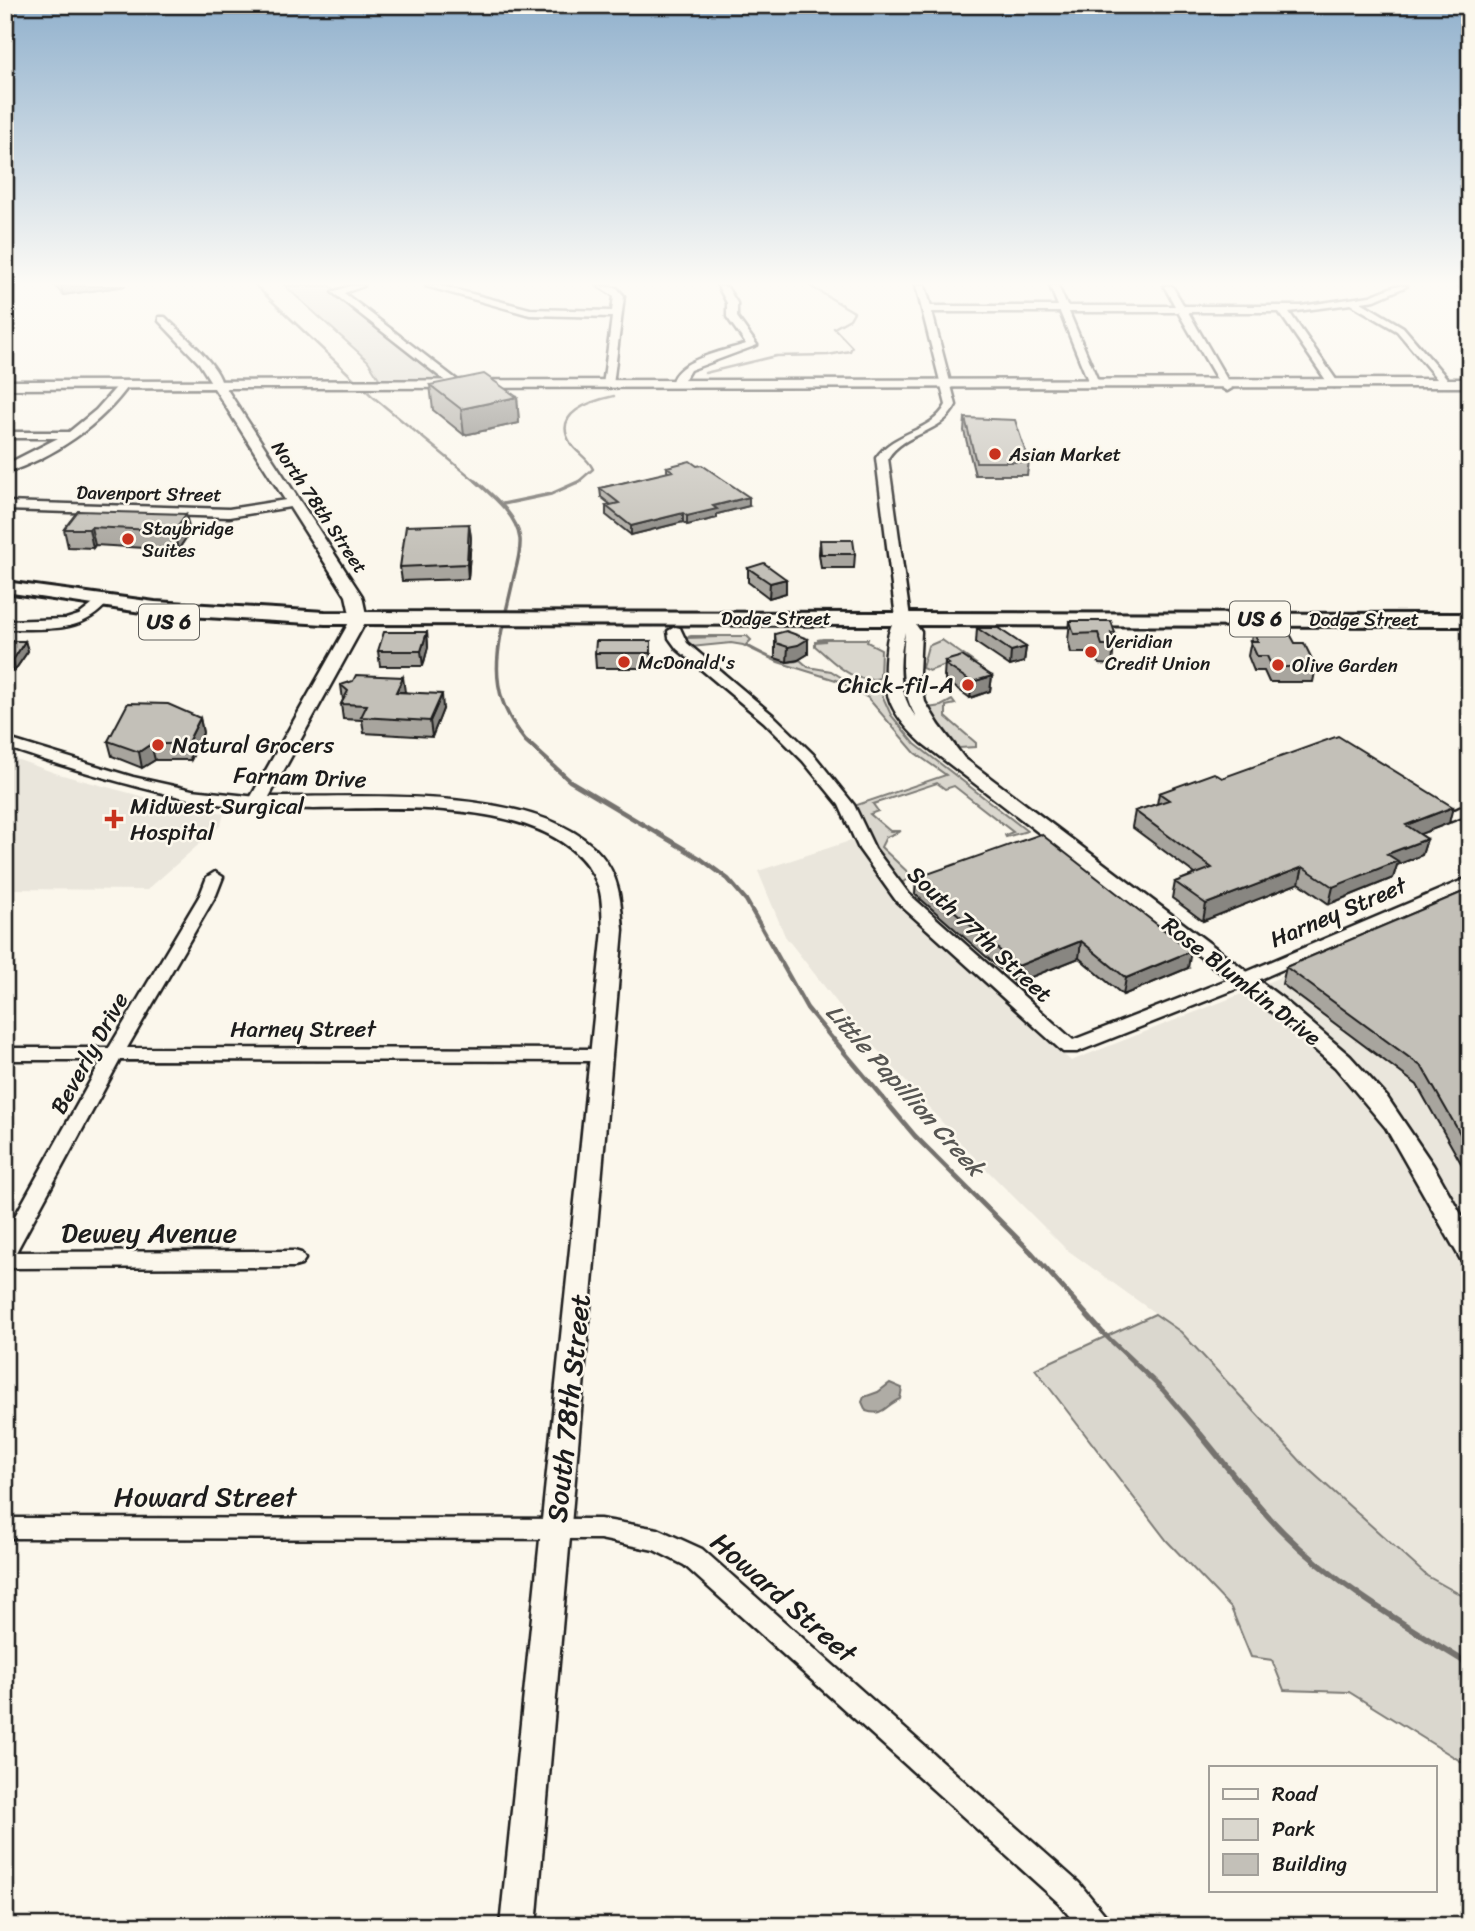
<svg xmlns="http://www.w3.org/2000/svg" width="1475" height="1931" font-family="Sriracha,sans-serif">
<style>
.built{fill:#eae6dc}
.green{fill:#dad7ce;stroke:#7b7a75;stroke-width:2}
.water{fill:#afaca5;stroke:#74726e;stroke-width:2}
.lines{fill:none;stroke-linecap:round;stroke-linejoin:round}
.stream-far4{stroke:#74726e;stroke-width:2.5}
.stream-far3{stroke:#74726e;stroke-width:3.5}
.stream-far2{stroke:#74726e;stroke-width:4.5}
.stream-far1{stroke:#74726e;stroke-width:5}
.stream{stroke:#74726e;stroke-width:6}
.minor-casing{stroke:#1c1c1c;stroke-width:5}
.major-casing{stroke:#1c1c1c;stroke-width:5}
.highway-casing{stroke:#1c1c1c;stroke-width:6}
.minor{fill:#fbf7ec;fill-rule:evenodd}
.major{fill:#fbf7ec;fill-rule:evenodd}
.highway{fill:#fbf7ec;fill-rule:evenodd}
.wall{fill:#a8a59e;stroke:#1c1c1c;stroke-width:2}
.shaded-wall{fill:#888681;stroke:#1c1c1c;stroke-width:2}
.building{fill:#c3c0b8;stroke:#1c1c1c;stroke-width:2}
.poi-dot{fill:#c8321e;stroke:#fbf7ec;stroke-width:2.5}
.labels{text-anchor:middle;stroke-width:5;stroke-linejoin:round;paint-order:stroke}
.far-poi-label{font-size:19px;fill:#1c1c1c;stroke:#fbf7ec;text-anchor:start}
.far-street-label{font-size:19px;fill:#1c1c1c;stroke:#fbf7ec}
.shield{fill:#fbf7ec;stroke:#5f5e5a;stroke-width:2}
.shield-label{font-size:21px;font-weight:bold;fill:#1c1c1c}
.poi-label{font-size:23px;fill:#1c1c1c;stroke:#fbf7ec;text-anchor:start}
.street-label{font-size:23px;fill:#1c1c1c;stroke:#fbf7ec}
.water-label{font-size:24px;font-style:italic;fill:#575653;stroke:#fbf7ec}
.near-street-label{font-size:28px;fill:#1c1c1c;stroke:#fbf7ec}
</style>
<rect width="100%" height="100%" fill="#fbf7ec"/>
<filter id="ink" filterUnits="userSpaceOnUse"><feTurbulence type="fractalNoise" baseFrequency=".0143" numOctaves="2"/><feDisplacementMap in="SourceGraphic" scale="14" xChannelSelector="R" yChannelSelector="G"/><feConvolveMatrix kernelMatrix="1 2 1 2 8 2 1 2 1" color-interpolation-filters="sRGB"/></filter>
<g filter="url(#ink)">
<path class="built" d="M5 755 55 773 163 802 224 813 221 825 147 890 5 889Z
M853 840 892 899 1071 1061 1244 993 1470 891V1600L1427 1576 1304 1465 1181 1332 1066 1249 965 1148 849 1018 785 936 758 871Z"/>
<path class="green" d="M285 286H330L448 380H380L368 361Z
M691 636H747L751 640 746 645C764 653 781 667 800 660L808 667 831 671 852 684 879 688 891 715 915 744 1027 831 1006 837 1005 835 1013 832 954 786 945 789 937 783 873 804 878 811 870 814 890 831H901L886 837 881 847 913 877 903 882 896 881 871 842 854 806 946 775 915 753 868 698 839 681 778 662 743 645 731 643 691 647 685 641 686 638 718 637H688Z
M823 639H868L867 642 881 649 880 678C854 686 833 661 815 646V642L826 641 817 640Z
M942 640 975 663 948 664 929 671 922 668 928 646Z
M952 700 955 704 946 706V717L976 743V747L959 748 928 708 941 706Z
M1155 1314 1181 1332 1304 1465 1427 1576 1470 1600V1767L1349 1692 1284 1690 1272 1660 1251 1657 1231 1608 1167 1541 1035 1369Z"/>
<path class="water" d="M890 1383 902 1388 900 1399C885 1405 884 1417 866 1411L862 1402 864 1397 878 1392Z"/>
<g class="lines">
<path class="stream-far4" d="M256 286 372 396 478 483
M705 373 776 356 828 355 850 351 852 347 834 328 850 319 854 312 810 286
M577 483 593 469C588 458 577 453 571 444 551 413 591 401 614 396"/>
<path class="stream-far3" d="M476 481C493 496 517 515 520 539 521 551 517 565 514 576 503 631 481 681 518 730
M503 504 551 494 580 481"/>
<path class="stream-far2" d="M516 728 525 740 570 781 701 859 728 879 746 900 807 1008 835 1042"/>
<path class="stream-far1" d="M834 1040 915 1136 1031 1252 1102 1332 1163 1390 1202 1436"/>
<path class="stream" d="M1200 1434C1227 1466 1253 1502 1283 1532 1337 1586 1405 1625 1470 1665"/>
<defs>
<path id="minor" d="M350 286H364L344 293 461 383V387H453L332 292Z
M426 286H441L530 309 612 311 614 296 598 286 617 288 624 296 613 385 608 388 603 385 612 317 530 315Z
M718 286 727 287 737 303V317L757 345 690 370 680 387H672C669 361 725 351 746 344L727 317V303Z
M916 286H925L931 306H1058L1050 286H1058L1067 306H1175L1164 286H1172L1184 306H1301L1370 296 1395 286H1407L1375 300 1361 302 1403 327 1451 383 1442 385 1397 331 1351 304 1289 312 1339 384 1334 387 1330 386 1279 312H1188L1232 388 1227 391 1222 388 1178 312H1069L1099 383 1094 386 1089 383 1060 312H932L956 405C941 435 905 431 888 458L910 618 903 622 896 618 876 458C895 430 931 433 946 405Z
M1459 286H1469L1470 295Z
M159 317H165C180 332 223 368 222 387H214L199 363 159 321Z
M121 382 130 384C101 425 53 458 5 473V465L58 438H5V432H69L96 410Z
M292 499 298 503 296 506 229 517 5 510V502L229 509Z
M101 598 108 602C81 635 44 628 5 629V621L66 619 79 615Z
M675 627 680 628 687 643 774 716 814 755 854 805 875 849 909 894 1073 1040 1237 976 1470 877V888L1249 984 1077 1052H1063L897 902 859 849 839 805 803 761 764 722 677 649 669 638 668 631Z
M5 738 133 777 192 790 257 797 265 802C243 824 40 759 5 747Z
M1470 803V814L1451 821 1443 816Z
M215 872 223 877 216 895 127 1048 601 1049 608 1051 610 1055 608 1059 601 1061 120 1060 16 1252 294 1251 301 1253 305 1259 301 1265 294 1267 5 1268V1234L102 1060H5V1048H109L200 895 207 877Z
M5 1518 600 1519 658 1529 702 1549 1079 1883 1106 1916 1111 1926H1077L1059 1903 684 1565 654 1550 600 1539 5 1538Z"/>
<path id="major" d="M1470 379V387L226 388 362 596 367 619 269 797C357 798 541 783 601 855 620 877 621 903 623 930L536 1926H500L603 930C602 917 603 900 599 888 566 794 394 809 314 809 294 808 270 811 250 806L248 802 351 619 346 596 214 388 5 389V381Z
M903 613 909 615 921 632 919 673 925 702 939 725 964 758 1282 998 1350 1056 1387 1097 1433 1165 1470 1230V1262L1461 1260 1386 1128 1335 1067 1267 1008 922 743C891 714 881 694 886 651 887 637 890 626 897 615ZM905 632C902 663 900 689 916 717 897 693 898 660 905 632Z"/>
<path id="highway" d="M5 582 155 602 325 612 1470 614V626L325 624 155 614 5 592Z"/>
</defs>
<use href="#minor" class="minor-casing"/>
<use href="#major" class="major-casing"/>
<use href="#highway" class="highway-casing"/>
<use href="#minor" class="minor"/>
<use href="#major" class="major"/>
<use href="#highway" class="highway"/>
</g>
<path class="wall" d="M55 286H126L63 295Z
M430 385 517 397 519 423 464 435 433 410Z
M965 418 1029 462 1027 475H975L964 431Z
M667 467 749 506 717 514V518L687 525 683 522 631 535 606 515V506L611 505 601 497 600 488 667 473Z
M78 511 190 532 178 550 95 545 93 548 68 547 64 529Z
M469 524 471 538 468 579 402 581 400 567Z
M820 540 855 554 854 568H821L819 554Z
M748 568 786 579V593L769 598 748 582Z
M1070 621 1115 633 1112 665 1099 664 1095 653H1071L1068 640Z
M977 628 1026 647 1024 662 1010 666 976 643Z
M1253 630 1295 643 1316 667 1313 682H1269L1264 671H1254L1248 656Z
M427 632 428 647 423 666H380L378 651Z
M775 634 808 639V654L798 660 787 662 775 658Z
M5 641H25L28 651 15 670H5Z
M651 641V668H596L595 653Z
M945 661 992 676 990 691 970 698 945 680V677L944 676Z
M341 685 405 692 443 709 432 737 364 733 362 720 343 719 341 704 343 700Z
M200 718 203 733 191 760H155L142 768 112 756 108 741Z
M1222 778 1449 823 1420 834 1427 839 1422 855 1397 865 1393 878 1329 904 1299 883 1203 921 1172 898 1175 882 1195 874 1132 827 1135 811 1157 804 1159 793Z
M916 878 1188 968 1123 995 1079 958 1016 983 915 894Z
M1470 889V1179L1417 1085 1282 984 1286 967Z"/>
<path class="shaded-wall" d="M61 286H126L63 295Z
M517 397 519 423 464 435 461 409Z
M749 497V506L717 514V518L687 525V516L713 506Z
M683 513V522L631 535V526Z
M186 514 190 532 178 550 174 531Z
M469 524 471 538 468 579 467 564Z
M91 527 95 545 93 548 89 529Z
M786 579V593L769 598 770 583Z
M427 632 428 647 423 666 421 651Z
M808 639V654L798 660 787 662 788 647Z
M25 641 28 651 15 670 13 660Z
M1026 647 1024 662 1010 666 1011 651Z
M992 676 990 691 970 698 972 682Z
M403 677 405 692H396Z
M442 694 443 709 432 737 430 721Z
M200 718 203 733 191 760 187 744Z
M151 744 155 760 142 768 139 752Z
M1453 807 1449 823 1402 841 1406 825Z
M1427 839 1422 855 1397 865 1393 878 1329 904 1333 887 1387 854Z
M1303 867 1299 883 1203 921 1206 904Z
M1081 941 1079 958 1016 983 1018 966Z
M1191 951 1188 968 1123 995 1126 978Z"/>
<path class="building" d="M484 374 517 397 461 409 430 385Z
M965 418 1015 420 1029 462H976Z
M690 461 697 466 702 465 749 497 713 506 717 509 687 516 683 513 631 526 606 506 619 503 600 488 673 471 667 467Z
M78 511 186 514 174 531 91 527 89 529H64Z
M469 524 467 564 400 567 406 526Z
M820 540H853L855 554H821Z
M764 563 786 579 770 583 748 568Z
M1070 621H1111L1115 633H1111L1115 645H1102L1098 633 1074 634Z
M977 628H998L1026 647 1011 651Z
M1253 630H1288L1295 643H1304L1316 667H1272L1267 656H1257L1250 641H1258Z
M786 631 808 639 798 645 788 647 776 643 775 634Z
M384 632H427L421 651H378Z
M5 641H25L13 660H5Z
M596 641H651V653H595Z
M962 656 992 676 972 682 946 665 949 664 945 661Z
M356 675 403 677 396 692 442 694 430 721 361 717 367 705 341 704 348 691 341 685 353 681Z
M128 703 168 704 200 718 187 744H151L139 752 108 741Z
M1338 736 1453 807 1406 825 1427 839 1387 854 1398 861 1333 887 1303 867 1206 904 1175 882 1212 868 1135 811 1169 800 1159 793 1214 773 1222 778Z
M1041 834 1191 951 1126 978 1081 941 1018 966 916 878Z
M1470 889V1151L1422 1067 1286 967Z"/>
</g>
<linearGradient id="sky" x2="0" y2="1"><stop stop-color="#91b1cd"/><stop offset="0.51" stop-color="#fdfbf6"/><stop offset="1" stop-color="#fdfbf6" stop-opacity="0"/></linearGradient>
<rect width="1475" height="556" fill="url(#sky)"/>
<g class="poi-dot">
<circle cx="995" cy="454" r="7"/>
<circle cx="128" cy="539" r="7"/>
<circle cx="1091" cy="652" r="7"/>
<circle cx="624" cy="662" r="7"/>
<circle cx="1278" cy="665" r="7"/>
<circle cx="968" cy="685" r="7"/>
<circle cx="158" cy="745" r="7"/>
<path d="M110.5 808.5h7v7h7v7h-7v7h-7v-7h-7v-7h7z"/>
</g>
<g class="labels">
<g class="far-poi-label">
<text x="1009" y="461">Asian Market</text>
<text x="142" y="535">Staybridge<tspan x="142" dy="22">Suites</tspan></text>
<text x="1105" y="648">Veridian<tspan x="1105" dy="22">Credit Union</tspan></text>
<text x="638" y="669">McDonald's</text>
<text x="1292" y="672">Olive Garden</text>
</g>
<g class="far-street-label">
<text transform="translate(149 493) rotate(1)" y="7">Davenport Street</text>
<text transform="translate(320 507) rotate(56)" y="7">North 78th Street</text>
<text x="776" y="625">Dodge Street</text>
<text x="1364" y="626">Dodge Street</text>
</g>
<g class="shield">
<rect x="1230" y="601.5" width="60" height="35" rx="5"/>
<rect x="139" y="604.5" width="60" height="35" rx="5"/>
</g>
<g class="shield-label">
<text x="1260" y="626">US 6</text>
<text x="169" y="629">US 6</text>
</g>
<g class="poi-label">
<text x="954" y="693" text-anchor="end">Chick-fil-A</text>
<text x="172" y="753">Natural Grocers</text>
<text x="130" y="814">Midwest Surgical<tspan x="130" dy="26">Hospital</tspan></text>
</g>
<g class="street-label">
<text transform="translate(300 777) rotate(2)" y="8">Farnam Drive</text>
<text transform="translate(1338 912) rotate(-23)" y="8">Harney Street</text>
<text transform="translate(980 934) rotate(43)" y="8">South 77th Street</text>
<text transform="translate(1242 981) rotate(38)" y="8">Rose Blumkin Drive</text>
<text x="303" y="1037">Harney Street</text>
<text transform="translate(89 1053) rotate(-61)" y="8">Beverly Drive</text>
</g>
<g class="water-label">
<text transform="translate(905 1090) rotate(48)" y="8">Little Papillion Creek</text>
</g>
<g class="near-street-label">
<text x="149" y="1242">Dewey Avenue</text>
<text transform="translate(568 1408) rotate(-84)" y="10">South 78th Street</text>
<text x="205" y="1506">Howard Street</text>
<text transform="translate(784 1597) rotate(41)" y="10">Howard Street</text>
</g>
</g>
<rect width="1475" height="1931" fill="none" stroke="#fbf7ec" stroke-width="28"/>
<rect x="14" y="14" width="1447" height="1903" fill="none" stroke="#1c1c1c" stroke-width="2.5" filter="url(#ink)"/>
<rect x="1209" y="1766" width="228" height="126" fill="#fbf7ec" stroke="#a29f99" stroke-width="2"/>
<rect x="1223" y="1789" width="35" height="10" fill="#fbf7ec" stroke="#a29f99" stroke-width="2"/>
<text x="1272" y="1801" font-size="21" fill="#1c1c1c">Road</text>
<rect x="1223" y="1819" width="35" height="21" fill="#dad7ce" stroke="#a29f99" stroke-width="2"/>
<text x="1272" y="1836" font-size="21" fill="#1c1c1c">Park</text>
<rect x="1223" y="1854" width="35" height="21" fill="#c3c0b8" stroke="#a29f99" stroke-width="2"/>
<text x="1272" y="1871" font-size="21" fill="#1c1c1c">Building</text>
</svg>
